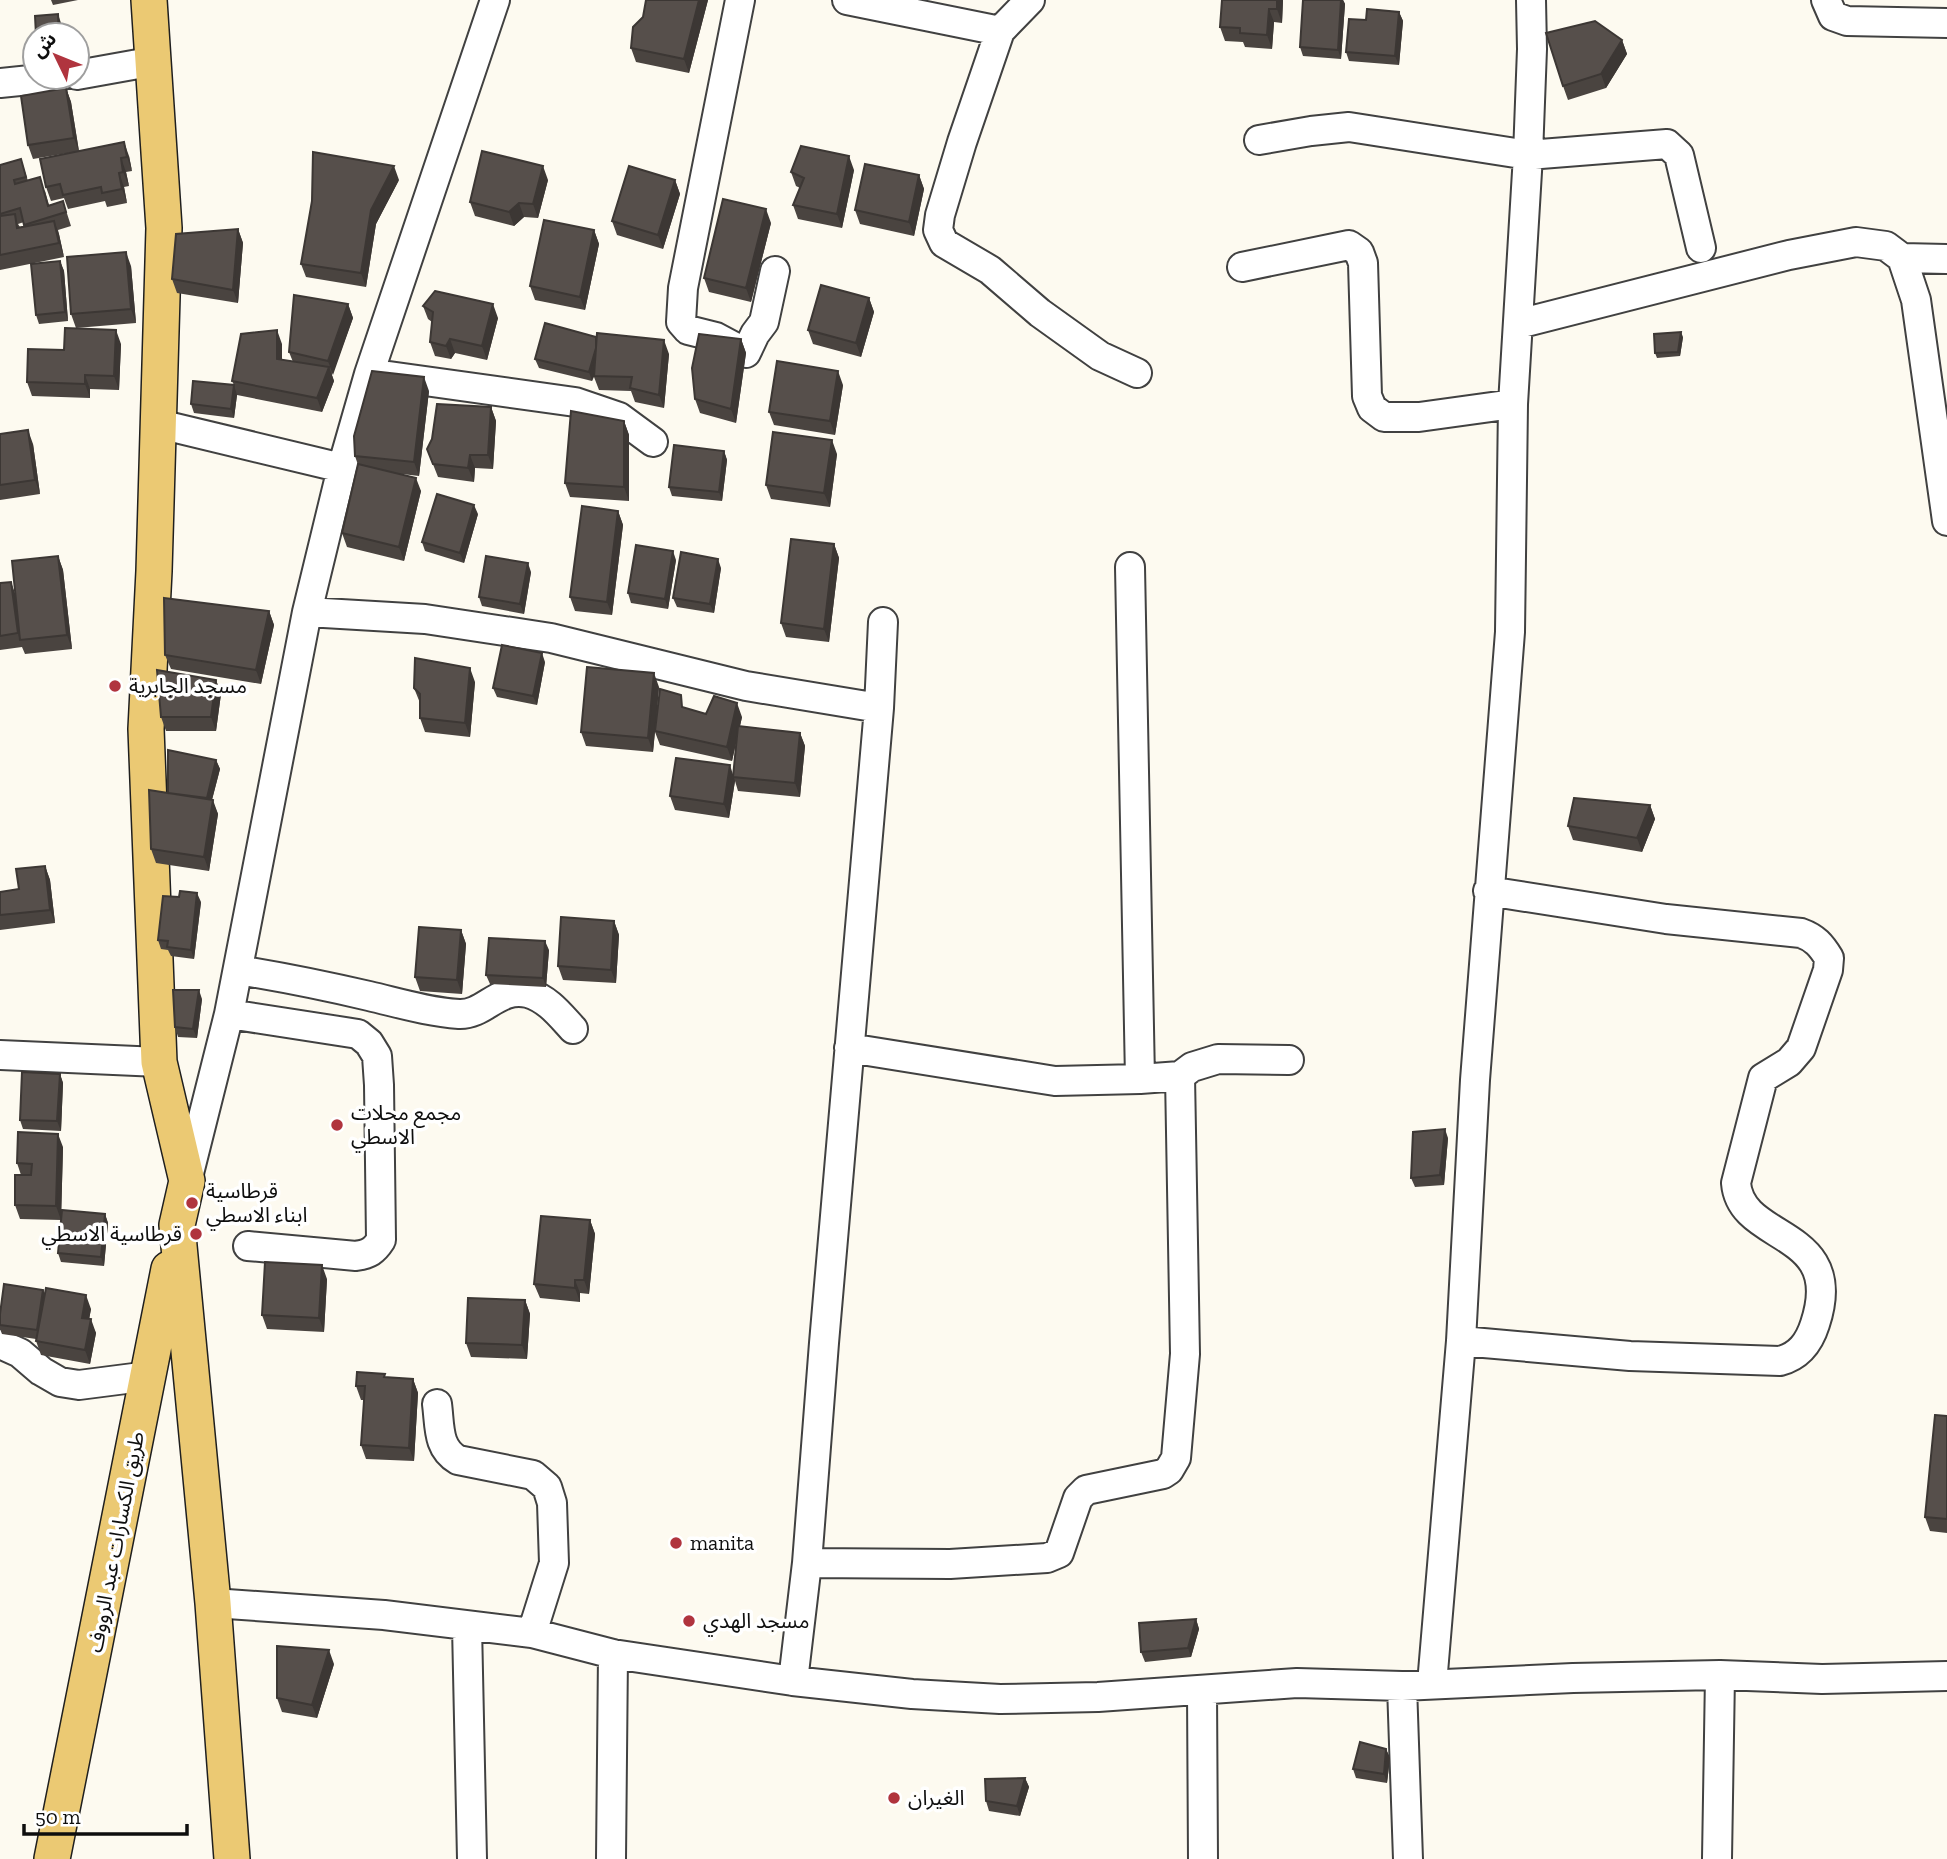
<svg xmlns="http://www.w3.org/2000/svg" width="1947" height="1859" font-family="'Zilla Slab','Noto Sans Arabic',serif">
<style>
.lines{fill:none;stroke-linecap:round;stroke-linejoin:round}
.minor-casing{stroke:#414141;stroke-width:32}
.major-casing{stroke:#1f1f1f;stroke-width:38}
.minor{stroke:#fff;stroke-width:28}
.major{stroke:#ebc973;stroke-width:35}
.wall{fill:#4a4440;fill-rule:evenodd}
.shaded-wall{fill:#3c3734}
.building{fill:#564f4b;stroke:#3c3734;stroke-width:2}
.poi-dot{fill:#b0343e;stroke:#fff;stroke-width:2.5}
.labels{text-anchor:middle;stroke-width:7;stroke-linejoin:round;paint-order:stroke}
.poi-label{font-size:21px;fill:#0e0e0e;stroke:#fff;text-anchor:start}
.street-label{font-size:21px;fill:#0e0e0e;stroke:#fff}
</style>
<rect width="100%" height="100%" fill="#fdfaf0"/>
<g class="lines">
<defs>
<path id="minor" d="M740 0 683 288 681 322 688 330 716 337 746 353 755 334 764 322 775 271
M847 0 1000 31
M1030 0 1000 31 962 142 940 215 938 230 944 243 990 270 1040 313 1100 356 1137 373
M1826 0 1833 16 1847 21 1947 23
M77 75 155 61
M0 83 59 77
M1259 140 1311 131 1349 127 1528 155 1667 144 1679 155 1701 248
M1902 258 1947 259
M1242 267 1349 245 1359 252 1363 263 1367 396 1372 408 1384 417H1419L1513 404
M1518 324 1789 255 1856 242 1886 246 1902 258 1916 300 1947 521
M389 376 575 402 619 417 653 442
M159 424 342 468
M307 612 425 619 551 638 746 686 879 708
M238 970C282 977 326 986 369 996 399 1003 428 1012 459 1014 485 1015 498 986 528 993 548 999 560 1015 573 1029
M229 1014 358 1034 369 1043 377 1056 379 1085 381 1240C374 1251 369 1254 356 1256L248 1246
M849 1048 1055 1081 1140 1079 1130 567
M0 1055 159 1062
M1140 1079 1180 1076 1192 1067 1218 1059 1289 1060
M187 1181 229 1014 307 612 342 468 369 374 495 0
M1461 1341 1630 1356 1780 1361C1799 1356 1809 1343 1815 1324 1847 1227 1741 1244 1736 1183L1763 1078 1789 1062 1801 1048 1828 970 1829 958C1821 945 1815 938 1801 933L1666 919 1488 891
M0 1344 20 1353 41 1371 60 1382 79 1385 149 1376
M437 1404C440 1426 437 1448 458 1460L533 1475 547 1487 552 1503 554 1563 532 1633
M807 1563 950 1564 1047 1558 1059 1553 1078 1498 1086 1490 1163 1474 1169 1470 1176 1458 1185 1354 1180 1076
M213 1603 384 1615 532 1633 613 1654 793 1681 912 1694 1000 1699 1098 1697 1297 1683 1402 1686 1573 1678 1720 1675 1822 1679 1947 1676
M467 1626 472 1859
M793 1681 807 1563 824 1343 879 708 883 622
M1432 1684 1461 1341 1475 1080 1510 632 1513 404 1528 155 1532 49 1531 0
M1402 1686 1408 1859
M1202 1691 1203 1859
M611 1859 613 1654
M1717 1859 1720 1675"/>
<path id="major" d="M149 0 164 228 154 571 146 729 159 1062 187 1181 177 1225 213 1603 232 1859
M52 1859 169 1269"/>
</defs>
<use href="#minor" class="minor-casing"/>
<use href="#major" class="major-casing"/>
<use href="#minor" class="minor"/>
<use href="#major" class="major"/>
</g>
<path class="wall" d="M51 0H78L53 5Z
M646 0H708L689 73 636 62 631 48 643 17Z
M1283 0 1282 23 1274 22 1272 49 1245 47 1243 42 1225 41 1220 27Z
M1303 0H1343L1345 4 1341 59 1303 56 1300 47Z
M1399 12 1403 21 1399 65 1349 61 1346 52 1366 20Z
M1622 40 1627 54 1606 88 1568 100 1563 86Z
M66 88 71 102 79 151 129 156 132 171 126 172 129 186 124 187 127 203 107 207 105 201 68 209 64 198 51 201 46 187 74 152 33 159 28 145Z
M21 159 28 181 45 191 49 205 63 201 71 226 58 230 64 257 0 270V165ZM24 222 25 226 20 227 18 224Z
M854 170 842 228 798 219 793 205 800 188 796 186 791 172Z
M919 175 924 189 914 236 860 224 855 210Z
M399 180 376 224 366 287 306 277 301 264Z
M548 180 538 218 524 217 514 226 475 216 470 202Z
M675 180 680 194 663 249 617 235 612 221Z
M771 223 751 302 709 292 704 278Z
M238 229 243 243 238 303 177 293 172 279Z
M594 230 599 244 585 310 535 300 530 286Z
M60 261 64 271 68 321 39 324 36 315Z
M131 266 136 323 76 328 71 314Z
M869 298 874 312 861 357 813 344 808 330Z
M348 304 353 318 332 375 334 381 322 412 237 395 234 418 194 413 191 404 234 385 232 381 282 344V360L293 362 289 352Z
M423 306 498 318 487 360 455 353 451 359 435 356 430 342 432 322 428 319Z
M596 337 669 354 664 408 635 402 631 391 599 390 594 377 592 381 539 368 535 359Z
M1683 337 1680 356 1657 358 1655 353Z
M741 339 746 353 736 423 700 413 695 399Z
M121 344 119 390 90 389V398L32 396 27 382 64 350Z
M843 385 835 435 774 425 769 412Z
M429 391 419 476 402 474 421 491 404 561 347 547 342 533 358 465 355 456Z
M491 407 496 421 493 469 475 468 474 482 438 477 427 449Z
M624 421 629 435V501L570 497 565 483Z
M0 434 33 444 40 494 0 500Z
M724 451 727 460 722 501 672 496 669 487Z
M837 454 830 507 771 499 766 485Z
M618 511 623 525 612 615 575 611 570 597Z
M478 514 464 563 425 551 422 542Z
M834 544 839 558 829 642 786 637 781 623Z
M58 556 63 570 72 649 25 654 22 647 0 650V583L11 582 15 595Z
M676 560 668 609 631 603 628 593Z
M721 568 714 613 677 607 673 598Z
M531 572 524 614 482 606 479 597Z
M269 611 274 625 261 684 171 669 165 655Z
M545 662 537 705 497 697 493 688Z
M216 680 221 694 216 731H166L161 717Z
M475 682 470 737 425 732 420 718V703L414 688Z
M659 687 656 723 685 708 706 714 742 717 740 726 800 733 805 746 800 797 738 791 735 781 729 818 675 810 670 796 733 774 737 738 732 761 660 745 655 732 653 752 586 746 581 732Z
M216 760 220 769 212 800 218 814 209 871 156 863 151 849 169 793Z
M1650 805 1655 819 1642 852 1573 840 1568 826Z
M45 866 50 880 55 923 0 930V892L19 889Z
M201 902 194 959 171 956 168 950 161 949 158 940Z
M614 921 619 935 616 983 563 980 558 966Z
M461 930 466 944 462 994 420 991 415 977Z
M549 950 546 987 490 984 486 975Z
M202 999 197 1038 178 1037 175 1027Z
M60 1074 63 1083 61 1131 23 1129 20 1120Z
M1448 1138 1444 1185 1415 1187 1411 1178Z
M63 1147 61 1220 20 1219 15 1205 21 1175 17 1163Z
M105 1214 108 1223 104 1266 61 1262 58 1253Z
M590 1220 595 1234 589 1294 580 1293V1302L540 1298 534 1284Z
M327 1279 324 1332 267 1329 262 1315Z
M43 1290 45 1294 91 1309 89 1319 96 1333 90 1364 41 1355 36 1341V1339L2 1334 0 1329V1314Z
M525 1300 530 1314 527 1359 471 1357 466 1343Z
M386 1377 413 1379 418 1393 414 1461 366 1459 361 1445 364 1400H361L356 1386Z
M1947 1416V1533L1930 1531 1925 1517Z
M1196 1619 1199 1629 1191 1657 1145 1662 1141 1652Z
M334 1664 317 1718 282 1712 277 1698Z
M1386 1749 1390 1758 1387 1783 1356 1778 1353 1769Z
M1025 1778 1029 1787 1020 1816 989 1811 986 1801Z"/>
<path class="shaded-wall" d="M699 0H708L689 73 684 59Z
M1277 0H1283L1282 23 1277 9Z
M1341 0H1343L1345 4 1341 59 1338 50Z
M1269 9 1274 22 1272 49 1267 35Z
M1399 12 1403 21 1399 65 1395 56Z
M58 14 61 23 62 35H59Z
M1622 40 1627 54 1606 88 1601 74Z
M66 88 71 102 79 152 74 138Z
M124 142 129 156 132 171 127 157Z
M849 156 854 170 842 228 837 214Z
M121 158 126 172 129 186 123 172Z
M394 166 399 180 376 224 366 287 361 273 371 210Z
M543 166 548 180 538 218 533 204Z
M119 173 124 187 127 203 122 189Z
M919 175 924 189 914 236 909 222Z
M675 180 680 194 663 249 658 235Z
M519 203 524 217 514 226 509 212Z
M766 209 771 223 751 302 746 288Z
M54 221 59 234 64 257 59 243Z
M238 229 243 243 238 303 233 290Z
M594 230 599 244 585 310 580 297Z
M126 252 131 266 136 323 131 309Z
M60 261 64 271 68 321 65 312Z
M869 298 874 312 861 357 856 343Z
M348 304 353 318 333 375 328 361Z
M493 304 498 318 487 360 482 346Z
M116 330 121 344 119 390 114 376Z
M277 330 282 344V373L277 359Z
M1681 332 1683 337 1680 356 1678 352Z
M598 337 602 346 592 381 589 372Z
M450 339 455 353 451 359 446 346Z
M741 339 746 353 736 423 731 409Z
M664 340 669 354 664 408 659 395Z
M329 367 334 381 322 412 317 398Z
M838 371 843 385 835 435 830 421Z
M85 375 90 389V398L85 384Z
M424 377 429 391 419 476 414 462Z
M234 385 237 395 234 418 231 409Z
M491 407 496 421 493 469 488 455Z
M624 421 629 435V501L624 487Z
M28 430 33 444 40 494 35 480Z
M832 440 837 454 830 507 824 493Z
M724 451 727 460 722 501 719 492Z
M470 455 475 468 474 482 468 468Z
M416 478 421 491 404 561 399 547Z
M474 505 478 514 464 563 460 553Z
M618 511 623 525 612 615 607 602Z
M834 544 839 558 829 642 824 629Z
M673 551 676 560 668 609 665 599Z
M58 556 63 570 72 649 67 635Z
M718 559 721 568 714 613 710 604Z
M528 563 531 572 524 614 520 604Z
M11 582 16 596 20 640 18 633Z
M269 611 274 625 261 684 256 670Z
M542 653 545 662 537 705 533 696Z
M470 668 475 682 470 737 465 723Z
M654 673 659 687 653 752 648 738Z
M216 680 221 694 216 731 211 717Z
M737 703 742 717 732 761 727 747Z
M800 733 805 746 800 797 795 783Z
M216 760 220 769 210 807 207 798Z
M730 765 735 781 729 818 724 804Z
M213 800 218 814 209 871 204 857Z
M1650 805 1655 819 1642 852 1637 838Z
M45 866 50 880 55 923 50 910Z
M197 893 201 902 194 959 191 950Z
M614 921 619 935 616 983 611 970Z
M461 930 466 944 462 994 457 980Z
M545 941 549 950 546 987 543 978Z
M199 990 202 999 197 1038 193 1029Z
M60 1074 63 1083 61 1131 57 1121Z
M1445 1129 1448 1138 1444 1185 1440 1175Z
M58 1134 63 1147 61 1220 56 1206Z
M105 1214 108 1223 104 1266 101 1257Z
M590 1220 595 1234 589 1294 584 1280Z
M322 1265 327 1279 324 1332 319 1318Z
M575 1280 580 1293V1302L575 1288Z
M43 1290 47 1299 37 1330Z
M86 1295 91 1309 87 1331 82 1318Z
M525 1300 530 1314 527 1359 522 1345Z
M91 1319 96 1333 90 1364 85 1350Z
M413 1379 418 1393 414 1461 409 1448Z
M1196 1619 1199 1629 1191 1657 1188 1648Z
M329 1650 334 1664 317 1718 312 1705Z
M1386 1749 1390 1758 1387 1783 1384 1774Z
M1025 1778 1029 1787 1020 1816 1017 1806Z"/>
<path class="building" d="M646 0H699L684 59 631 48 633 27 643 17Z
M1222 0H1277V9H1269L1267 35 1240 33V28L1220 27Z
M1303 0H1341L1338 50 1300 47Z
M1367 9 1399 12 1395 56 1346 52 1349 19 1366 20Z
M58 14 59 35H36L35 16Z
M1595 21 1622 40 1601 74 1563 86 1546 33Z
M66 88 74 138 28 145 21 96Z
M124 142 127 157 121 158 123 172 119 173 122 189 102 193 101 187 63 195 60 184 46 187 40 159Z
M801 146 849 156 837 214 793 205 804 178 791 172Z
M482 151 543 166 533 204 519 203 509 212 470 202Z
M313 152 394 166 371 210 361 273 301 264 312 201Z
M21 159 26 177 14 180 15 184 40 177 48 206 63 201 66 212 24 225 20 208 0 214V165Z
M865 164 919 175 909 222 855 210Z
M629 166 675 180 658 235 612 221Z
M723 199 766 209 746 288 704 278Z
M15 214 17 228 54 221 59 243 0 255V216Z
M544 220 594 230 580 297 530 286Z
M238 229 233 290 172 279 176 234Z
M126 252 131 309 71 314 67 257Z
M60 261 65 312 36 315 31 264Z
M821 285 869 298 856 343 808 330Z
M435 291 493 304 482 346 450 339 446 346 430 342 433 312 423 306Z
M294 295 348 304 328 361 289 352Z
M545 323 596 337V348L589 372 535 359Z
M65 328 116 330 114 376 85 375V384L27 382 28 349 64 350Z
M277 330V359L329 367 317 398 232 381 241 334Z
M1681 332 1678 352 1655 353 1654 334Z
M597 333 664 340 659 395 630 388 632 377 594 376Z
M699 334 741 339 731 409 695 399 692 368Z
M777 361 838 371 830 421 769 412Z
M372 371 424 377 414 462 355 456 354 436Z
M193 381 234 385 231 409 191 404Z
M437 404 491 407 488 455H470L468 468 433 464 427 449 432 439Z
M571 411 624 421V487L565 483Z
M28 430 35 480 0 485V434Z
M773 432 832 440 824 493 766 485Z
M674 445 724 451 719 492 669 487Z
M358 464 416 478 399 547 342 533Z
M437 494 474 505 460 553 422 542Z
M582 506 618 511 607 602 570 597Z
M791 539 834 544 824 629 781 623Z
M636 545 673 551 665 599 628 593Z
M681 552 718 559 710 604 673 598Z
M58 556 67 635 20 640 12 561Z
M486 556 528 563 520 604 479 597Z
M11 582 18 633 0 636V583Z
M164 598 269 611 256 670 165 655Z
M502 645 542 653 533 696 493 688Z
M415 658 470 668 465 723 420 718V694L414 688Z
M587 667 654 673 648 738 581 732Z
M157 670 216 680 211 717H161Z
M660 689 681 695 682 707 706 714 714 696 737 703 727 747 655 731Z
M738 726 800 733 795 783 733 777Z
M168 750 216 760 207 798 168 793Z
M676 758 730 765 724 804 670 796Z
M149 790 213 800 204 857 151 849Z
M1574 798 1650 805 1637 838 1568 826Z
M45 866 50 910 0 915V892L19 889 16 869Z
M180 891 197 893 191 950 167 947 168 941 158 940 163 896 179 897Z
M561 917 614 921 611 970 558 966Z
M419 927 461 930 457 980 415 977Z
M489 938 545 941 543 978 486 975Z
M173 990H199L193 1029 175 1027Z
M22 1072 60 1074 57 1121 20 1120Z
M1445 1129 1440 1175 1411 1178 1413 1132Z
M18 1132 58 1134 56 1206 15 1205V1175H31L32 1164 17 1163Z
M62 1210 105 1214 101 1257 58 1253Z
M541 1216 590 1220 584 1280H575V1288L534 1284Z
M265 1262 322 1265 319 1318 262 1315Z
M4 1284 43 1290 37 1330 0 1325V1314Z
M46 1288 86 1295 82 1318 91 1319 85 1350 36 1341Z
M468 1298 525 1300 522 1345 466 1343Z
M357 1372 385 1374 384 1377 413 1379 409 1448 361 1445 365 1386H356Z
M1935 1415 1947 1416V1519L1925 1517Z
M1196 1619 1188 1648 1141 1652 1139 1623Z
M277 1646 329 1650 312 1705 277 1698Z
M1360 1742 1386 1749 1384 1774 1353 1769Z
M1025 1778 1017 1806 986 1801 985 1779Z"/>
<g class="poi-dot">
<circle cx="115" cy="686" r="7"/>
<circle cx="337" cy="1125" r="7"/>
<circle cx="192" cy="1203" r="7"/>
<circle cx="196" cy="1234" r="7"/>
<circle cx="676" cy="1543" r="7"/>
<circle cx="689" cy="1621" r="7"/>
<circle cx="894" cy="1798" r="7"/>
</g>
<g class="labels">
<g class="poi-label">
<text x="129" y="693">مسجد الجابرية</text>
<text x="351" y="1120">مجمع محلات<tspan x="351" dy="24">الاسطي</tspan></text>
<text x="206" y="1198">قرطاسية<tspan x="206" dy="24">ابناء الاسطي</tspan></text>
<text x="182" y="1241" text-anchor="end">قرطاسية الاسطي</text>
<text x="690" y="1550">manita</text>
<text x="703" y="1628">مسجد الهدي</text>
<text x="908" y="1805">الغيران</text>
</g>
<g class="street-label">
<text transform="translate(116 1542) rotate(-79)" y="7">طريق الكسارات عبد الرووف</text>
</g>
</g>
<g transform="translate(56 56) rotate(313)"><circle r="33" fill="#ffffff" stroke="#9f9f9f" stroke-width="2"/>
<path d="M0-5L12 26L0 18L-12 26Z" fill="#b0343e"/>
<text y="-10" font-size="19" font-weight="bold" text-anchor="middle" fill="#0e0e0e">ش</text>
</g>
<path d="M24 1824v10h163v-10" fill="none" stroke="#0e0e0e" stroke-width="3.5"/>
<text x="35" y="1824" font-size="21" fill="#0e0e0e" stroke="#ffffff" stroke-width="5" paint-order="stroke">50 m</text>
</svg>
